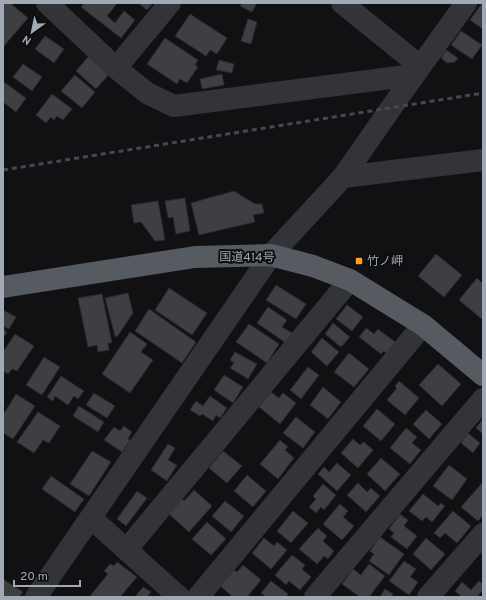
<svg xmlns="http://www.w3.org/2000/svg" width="486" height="600" font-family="Overpass,'Noto Sans JP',sans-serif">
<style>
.building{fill:#3d3f43;stroke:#2b2b2f}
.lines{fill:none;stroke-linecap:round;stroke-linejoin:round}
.minor{stroke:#323439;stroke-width:22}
.trunk{stroke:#565a61;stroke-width:22}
.rail{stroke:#45484e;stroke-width:3;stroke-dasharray:5 4;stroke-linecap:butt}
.poi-dot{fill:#ffa11e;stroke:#0c0d0e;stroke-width:1.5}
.labels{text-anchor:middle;stroke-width:4;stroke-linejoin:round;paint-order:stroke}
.street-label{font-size:12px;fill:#a1a9b5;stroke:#0c0d0e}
.poi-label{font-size:12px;fill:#a1a9b5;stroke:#0c0d0e;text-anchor:start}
</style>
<rect width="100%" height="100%" fill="#111113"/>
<path class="building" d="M3 3H10L28 18 3 47Z
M84 3H114L116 5 107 16 115 23 124 11 135 20 121 38 81 7Z
M138 3H153L147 10Z
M242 3H257L252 12 240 6Z
M482 3H483V29L470 20Z
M190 14 227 38 217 54 210 50 206 56 175 36Z
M248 19 257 22 251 44 241 41Z
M461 31 482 45 472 59 451 45Z
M45 36 64 49 54 63 35 49Z
M165 38 198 60 195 65 198 67 187 83 180 79 177 84 147 64Z
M446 50 458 58 455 62 447 63 441 58Z
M89 56 110 73 96 89 76 71Z
M219 60 234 64 232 73 216 70Z
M23 64 42 77 32 91 13 77Z
M222 74 224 85 202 89 200 79Z
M75 75 95 92 82 108 61 91Z
M4 82 26 98 16 112 3 102V84Z
M52 94 72 109 63 120 57 116 54 120 51 117 46 123 36 115Z
M234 191 255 204H262L264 213 253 215 255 222 199 235 191 203Z
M185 198 190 231 176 234 173 217 168 218 165 201Z
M158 201 165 240 155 241 141 222 134 223 131 205Z
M436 254 462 275 444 297 418 276Z
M477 278 483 284V320L459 300Z
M276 285 306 304 296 319 266 300Z
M169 288 207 313 192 335 155 310Z
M128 293 133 313 117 337 115 336 105 298Z
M102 294 112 343H108L109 350 98 352 97 345 88 347 78 298Z
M347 305 363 317 352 331 336 319Z
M268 307 287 320 282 327 292 333 286 343 257 323Z
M149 309 196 342 182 363 135 331Z
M3 310 16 317 9 329 3 326Z
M333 323 350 337 341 347 325 334Z
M249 324 279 344 267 363 236 342Z
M366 328 374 334 378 329 395 342 387 354 384 351 381 354 359 337Z
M3 329 7 332 3 338Z
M130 332 147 344 141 352 153 360 130 393 102 374Z
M15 334 34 346 17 371 12 369 8 374 3 371V352Z
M322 338 339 352 327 366 311 352Z
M235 352 257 364 248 379 230 368 234 363 230 360Z
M349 353 369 369 354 387 334 372Z
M44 357 60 367 42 395 26 385Z
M438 364 461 384 442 406 419 385Z
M308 367 319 375 301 399 290 390Z
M224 375 243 387 233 403 214 390Z
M61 376 84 391 78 399 74 396 68 405 55 396 53 401 47 397Z
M399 381 419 398 405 415 387 400 397 388 395 386Z
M323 387 341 402 328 419 310 405Z
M271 392 279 398 283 393 296 403 280 424 259 407Z
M94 393 115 406 107 418 86 405Z
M16 394 35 406 13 439 3 433V415Z
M210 396 227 408 220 418 216 415 213 421 202 414 200 416 190 410 196 401 203 406Z
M79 406 104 422 98 432 73 416Z
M377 409 395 424 381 441 363 426Z
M426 410 442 424 429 439 413 424Z
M38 412 60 426 49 443 43 440 34 453 17 442Z
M296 417 315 432 303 448 283 433Z
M483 419V434L476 428Z
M124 426 132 432 128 439 130 440 122 452 104 440 114 427 120 431Z
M406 428 417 437 412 443 421 450 410 464 390 448Z
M468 433 480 443 473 453 461 443Z
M353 439 360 445 364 442 373 450 358 468 341 453Z
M280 440 288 447 285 450 294 458 278 479 260 464Z
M168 444 175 448 168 460 177 465 167 481 151 470Z
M92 451 111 462 89 496 70 484Z
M223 451 242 466 227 483 209 468Z
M381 458 400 474 385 491 367 474Z
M337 463 351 475 337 491 318 474 324 467 329 472Z
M449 465 467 479 452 500 433 486Z
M247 475 266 491 253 507 234 491Z
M51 476 84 499 75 512 42 489Z
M483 482V515L478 521 461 507Z
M358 483 367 492 371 488 380 496 366 512 347 495Z
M323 484 336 495 324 510 321 507 316 513 309 507 316 499 313 496Z
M194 490 212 506 189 532 168 513 181 498 184 501Z
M137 491 147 498 126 526 117 519Z
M423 494 438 506 441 503 445 506 432 522 426 517 422 521 409 511Z
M225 501 244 516 231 532 212 516Z
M340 504 348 511 343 517 354 526 342 540 323 524Z
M293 511 308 523 291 543 277 531Z
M453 511 471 526 457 543 445 533 440 538 434 533Z
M400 514 408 520 404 526 417 536 407 549 391 537 394 533 389 529Z
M207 522 226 539 211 555 192 539Z
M318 528 327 536 323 541 334 551 328 559 324 556 317 564 299 549Z
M380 537 404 554 389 575 369 561 374 554 370 551Z
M264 538 274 546 277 542 287 550 271 569 252 553Z
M426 538 445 554 431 570 413 554Z
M292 555 305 565 302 569 311 577 300 590 289 581 286 585 275 575Z
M404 561 416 569 410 577 418 582 409 595 389 581Z
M117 562 137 577 120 597H91L90 596 108 574 104 571 110 564 114 566Z
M369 564 385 576 369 597H360L342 584 353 569 361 575Z
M243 565 261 580 247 597H233L219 585 233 569 237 572Z
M3 579 23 592 19 597H3Z
M271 581 288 594 286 597H266L261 593Z
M479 581 483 584V590L477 597H462L455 591 462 582 471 590Z
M143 587 151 592 147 597H135Z
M385 589 393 594 391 597H380Z"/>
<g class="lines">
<path class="minor" d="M47 3 116 68 147 93 174 106 414 75
M342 3 420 66
M116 68 170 3
M343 177 483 160
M91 518 179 597
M127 549 350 280
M36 597 271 255 343 177 405 88 466 3
M198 597 423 325
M315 597 483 399
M428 597 483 534"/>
<path class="trunk" d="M3 287 195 257 271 255 313 266 350 280 423 325 483 375"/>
<path class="rail" d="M3 170 483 93"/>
</g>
<rect class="poi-dot" x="355" y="257" width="8" height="8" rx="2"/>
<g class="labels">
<g class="street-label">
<text transform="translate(247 257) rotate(1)" y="4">国道414号</text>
</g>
<g class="poi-label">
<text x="367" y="265">竹ノ岬</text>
</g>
</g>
<rect width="486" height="600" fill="none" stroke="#a1a9b5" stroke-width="8"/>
<g transform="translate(32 32) rotate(213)" stroke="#0c0d0e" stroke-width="3" paint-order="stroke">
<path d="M0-3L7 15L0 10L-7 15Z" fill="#a1a9b5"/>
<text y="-6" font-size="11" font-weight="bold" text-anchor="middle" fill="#a1a9b5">N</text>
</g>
<path d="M14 580v6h66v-6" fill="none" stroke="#a1a9b5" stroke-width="2"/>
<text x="20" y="580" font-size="12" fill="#a1a9b5" stroke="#0c0d0e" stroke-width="3" paint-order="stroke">20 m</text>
</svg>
